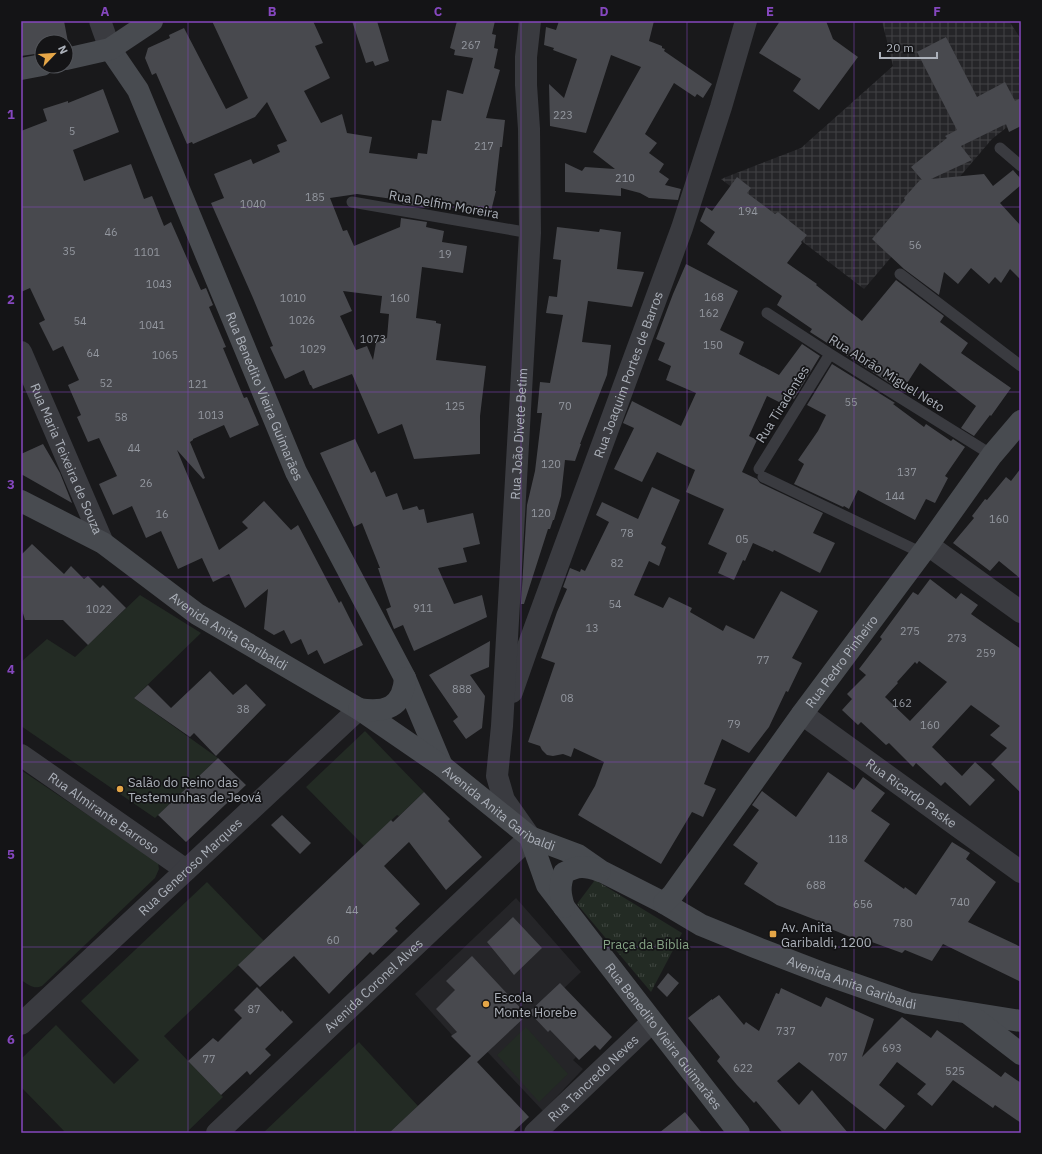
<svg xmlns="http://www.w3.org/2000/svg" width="1042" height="1154" font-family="'IBM Plex Sans',sans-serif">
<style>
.built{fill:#252528}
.industrial{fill:url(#industrial-grid)}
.grass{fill:#232b24}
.park{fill:url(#park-tufts)}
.building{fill:#48494e;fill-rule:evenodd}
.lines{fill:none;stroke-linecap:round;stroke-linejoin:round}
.lane{stroke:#3a3b40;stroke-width:11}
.street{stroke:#3a3b40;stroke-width:22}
.secondary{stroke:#484b50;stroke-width:22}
.grid{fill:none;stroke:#8547be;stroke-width:1;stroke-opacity:0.55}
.poi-dot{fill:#e5a647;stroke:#141416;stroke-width:1.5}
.labels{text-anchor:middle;stroke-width:3.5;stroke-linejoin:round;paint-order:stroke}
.number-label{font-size:11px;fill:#93979f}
.street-label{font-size:13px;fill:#acb1ba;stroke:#141416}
.poi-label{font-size:13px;fill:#acb1ba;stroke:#141416;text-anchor:start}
.park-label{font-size:13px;fill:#85a385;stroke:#141416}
.neatline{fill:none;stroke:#8547be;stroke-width:1.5}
.grid-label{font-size:13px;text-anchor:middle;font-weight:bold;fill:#8547be}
</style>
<defs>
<pattern id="industrial-grid" width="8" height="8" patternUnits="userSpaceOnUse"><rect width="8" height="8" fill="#252528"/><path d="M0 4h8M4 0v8" fill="none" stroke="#424245"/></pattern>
<pattern id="park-tufts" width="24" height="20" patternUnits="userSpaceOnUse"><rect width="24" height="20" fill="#232b24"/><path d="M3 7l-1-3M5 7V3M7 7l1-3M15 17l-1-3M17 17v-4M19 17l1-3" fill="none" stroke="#404742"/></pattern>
</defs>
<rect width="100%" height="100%" fill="#19191b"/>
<path class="built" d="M516 898 581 972 537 1014 576 1057 573 1060 583 1069 543 1111 480 1044 461 1045 415 994Z"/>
<path class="industrial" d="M882 21H1009L1021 39V116L992 139 864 289 721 179 801 148 893 66Z"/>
<path class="grass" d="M140 595 201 633 134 698 218 758 155 818 21 726V662L47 639 75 657Z
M365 731 424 792 399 816 397 815 364 846 306 787Z
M21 770 158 862 159 869 155 878 42 986C33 990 28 984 21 980Z
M207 882 264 941 164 1036 223 1097 186 1133H62L64 1131 21 1087V1059L56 1025 114 1084 139 1060 81 1001Z
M526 1027 568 1074 539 1102 497 1055Z
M359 1042 418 1106 389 1133H263Z"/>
<path class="park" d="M595 880 682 933 651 992 577 904Z"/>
<path class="building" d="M21 21H64L68 42H42V53L21 56Z
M212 21H313L323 43 315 46 330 78 304 91 321 123 342 114 347 133 372 137 369 153 417 159 418 153 427 154 432 120 441 121 447 90 463 94 473 58 454 55 455 50 450 48 457 21H495L492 34 496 35 494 48 498 49 494 68 500 70 486 118 505 120 502 147H500L495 191H496L490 215 430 197 428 208 402 204V201L400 200 357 194 330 198 343 231 347 230 354 246 400 227 401 218 427 222 426 227 444 231 442 242 467 246 463 273 422 267 416 318 436 321V323L441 324 436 360 486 366 480 416V454L414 459 402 424 378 434 352 374 313 389 311 385H310L304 370 285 379 270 347 273 346 253 298 211 203 224 198 214 174 251 159 253 164 280 152 277 145 287 141 267 102 255 117 193 144 192 142 187 144 156 73 152 75 145 58 148 48 170 38 169 35 184 28 226 109 248 98ZM343 291 382 296 380 313 389 314 387 338 376 343 373 360 367 346 356 350 340 316 352 311Z
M352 21H377L389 61 375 66 373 61 366 63Z
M559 21H654L649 41 662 46V48L665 49 664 51 712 84 703 98 697 94 695 97 674 83 645 134 657 143 649 153 664 164 659 172 669 179 665 185 681 189 678 200 649 198 640 193 621 188V196L565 192V163L582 171 585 167 615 169 593 152 641 67 611 55 586 133 550 126 549 84 564 98 577 59 553 50 554 48 544 45 546 27 556 30Z
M780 21H826L833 39 858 57 819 110 793 91 801 79 759 53Z
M946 37 977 97 1005 82 1015 101 1021 98V126L1009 132 1006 124 961 146 972 160 931 179 984 174 993 186 1013 170 1021 179V185L1000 203 1021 226V280L1010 269 1001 283 995 277 989 284 971 268 958 284 944 272 939 295 904 269 872 239 905 200 904 198 920 180H922L911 167 947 138 945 136 957 130 917 52Z
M103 89 119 132 73 150 84 181 131 164 144 199 152 196 164 226 171 222 201 290 206 288 213 305 209 307 226 347 223 348 244 398 247 397 259 425 230 438 224 425 193 439V440L190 442 205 478 203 479 177 450 219 550 248 528 242 522 264 501 291 530 298 525 339 603 341 601 363 645 324 664 317 650 308 655 301 639 291 644 284 630 274 635 264 629 268 589 245 608 229 574 213 582 202 558 178 569 161 531 146 538 132 506 113 515 99 484 117 476 99 438 88 442 77 417 81 415 68 385 79 380 63 346 53 351 39 323 45 320 30 288 21 292V131L47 121 43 109 68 101V103Z
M737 177 751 188 747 193 775 214 778 212 807 235 801 242 802 243 787 263 817 284 816 285 853 314 862 321 896 280 944 316 940 322 968 343 961 353 1011 388 991 416 990 415 974 436 961 428 976 406 920 363 902 391 810 332 812 329 777 305 782 296 707 244 715 232 700 221 706 207 712 211Z
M557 227 599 232 600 229 621 232 617 269 644 272 632 307 588 301 582 342 611 345 607 375 580 444H581L575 461 565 460 561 496 554 520H553L550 529H548L524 604H521L527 505 535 471 542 413H537L540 382 550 383 563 315 546 313 549 296 557 297 561 260 553 259Z
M686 264 738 291 720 330 744 342 739 354 779 375 802 344 820 356 794 399 791 398 787 406 767 396 749 436 757 440 742 472 757 479 760 483 823 513 813 533 835 543 820 573 774 550 773 552 753 543 745 561 743 560 734 580 718 573 727 553 708 544 724 509 686 492 695 470 657 452 642 482 614 469 634 428 623 423 632 401 681 426 696 393 666 380 671 366 658 360 665 343 656 339 673 294Z
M832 364 895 403 893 404 924 427 926 424 951 441 953 439 965 447 945 476 948 478 935 503 926 499 915 520 858 490 849 509 844 506 843 507 794 484 804 464 798 460 818 431 826 415 807 405Z
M355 439 371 473 375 471 386 497 397 493 403 510 417 506 419 510 424 509 427 523 473 513 480 544 463 548 467 562 438 568 454 604 482 595 487 617 414 651 403 625 394 629 386 609 391 607 378 568H380L362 523 354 527 320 453Z
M43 444 60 473 72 503 21 474V454Z
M1021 468V579L999 561 990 571 953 543 974 518 972 516 985 499 987 500 1006 477 1011 481Z
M652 487 680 500 661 544 666 547 659 566 649 561 634 595 663 608 669 597 692 608 690 612 723 631 726 625 754 639 781 591 818 611 792 658 802 663 788 692 786 691 769 727 749 753 722 739 704 784 716 789 703 817 692 812 661 864 578 815 595 786 604 762 574 748 571 757 563 754 553 756 547 755 542 750 540 746 528 742 555 663 541 658 557 612 567 589 563 587 570 568 580 572 581 569 585 571 609 522 596 515 602 502 638 519Z
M32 544 64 574 71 566 84 579 88 576 100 588 103 585 126 608 88 645 63 620H25L21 607V555Z
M930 579 956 599 961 593 978 605 971 614 1021 649V793L991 764 1007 748 990 735 1000 726 971 705 932 747 962 776 975 762 995 780 970 806 945 782 941 786 916 763 913 767 889 743 886 745 861 722 858 725 842 710 852 699 847 694 866 675 859 669 882 639 880 637 913 592 918 595ZM919 661 947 682 910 721 885 697 898 683 897 682 915 662 917 664Z
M490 641 489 667 470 675 485 696 482 728 466 739 453 721 458 717 429 675Z
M210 671 233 695 246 684 266 705 216 756 194 733 190 737 134 698 148 685 171 708Z
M218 758 246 785 186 842 158 815Z
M828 772 854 790 863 777 885 793 871 811 890 824 864 861 904 889 905 887 916 895 952 842 970 853 966 859 996 882 968 922 1021 947V982L943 944 932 961 905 950 902 953 869 941 867 944 819 924 821 922 777 905 744 884 758 863 733 845 759 810 752 805 762 791 796 817Z
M424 792 450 819 448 821 482 857 446 890 409 842 384 866 420 904 395 928 398 931 373 955 370 952 329 994 294 956 260 987 238 965 391 820 393 822Z
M282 815 311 843 300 854 271 825Z
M513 917 542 948 514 975 487 942Z
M472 956 527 1015 477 1062 529 1117 512 1133H389L471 1056 451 1036 457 1032 436 1009 455 990 446 981Z
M668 973 679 983 667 997 657 987Z
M560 983 612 1037 600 1050 595 1045 579 1060 550 1030 548 1032 529 1012Z
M257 987 281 1012 282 1010 293 1022 265 1049 271 1055 250 1075 247 1071 221 1095 188 1061 213 1038 218 1042 242 1018 234 1010Z
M781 988 821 1007 826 997 874 1019 862 1057 902 1017 931 1038 937 1030 1001 1077 1005 1072 1021 1083V1123L995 1105 993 1108 953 1080 932 1106 917 1094 926 1084 897 1062 879 1085 905 1106 885 1130 799 1062 777 1081 799 1105 812 1090 848 1133H783L756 1101 754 1103 737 1085 717 1061 720 1057 688 1018 712 999V1000L719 995 744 1025 746 1022 759 1031 776 993 779 994Z
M685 1112 702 1133H659Z"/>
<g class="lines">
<path class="lane" d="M1000 148 1021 166
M352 202 530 233
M900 274 1021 366
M767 313 830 354 992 455
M759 469 830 354
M763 477 922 553"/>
<g class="street">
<path d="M100 21 110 49"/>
<path id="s1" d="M21 352 103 543"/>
<path d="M928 545 1021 612"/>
<path id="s2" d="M512 692 527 649 682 228 721 107 746 21"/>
<path id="s3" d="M802 714 1021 872"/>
<path id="s4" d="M21 755 186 870"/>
<path id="s5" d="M21 1024 359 709"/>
<path id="s6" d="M217 1133 530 837 504 800 497 776 502 726 530 233 529 129 526 85V57L530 21"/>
<path id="s7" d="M535 1133 652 1022"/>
</g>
<g class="secondary">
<path id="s8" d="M110 49 138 90 296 472 405 678 442 766"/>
<path d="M66 59 110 49 152 21"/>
<path d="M21 69 42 65"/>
<path id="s9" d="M21 501 103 543 197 614 359 709 442 766 530 837 578 855 601 871 664 903 701 925 755 947 825 974 908 1003 1021 1021"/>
<path d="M359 709C385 713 403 708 405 678"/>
<path id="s10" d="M530 837 547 885 739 1133"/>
<path id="s11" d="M664 903 673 894 802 714 928 545 992 455 1021 421"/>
<path d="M564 907C560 894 559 886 564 873 578 865 585 866 600 871"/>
<path d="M969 1014 1021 1054"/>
</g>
</g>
<path class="grid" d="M188 21V1133M355 21V1133M521 21V1133M687 21V1133M854 21V1133M21 207H1021M21 392H1021M21 577H1021M21 762H1021M21 947H1021"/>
<g class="poi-dot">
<circle cx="120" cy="789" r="4"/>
<rect x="769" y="930" width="8" height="8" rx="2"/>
<circle cx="486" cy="1004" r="4"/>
</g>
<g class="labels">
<g class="number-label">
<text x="471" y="49">267</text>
<text x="563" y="119">223</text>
<text x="72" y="135">5</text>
<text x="484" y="150">217</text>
<text x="625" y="182">210</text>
<text x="315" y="201">185</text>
<text x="253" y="208">1040</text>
<text x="748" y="215">194</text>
<text x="111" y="236">46</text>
<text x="915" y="249">56</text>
<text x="69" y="255">35</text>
<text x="147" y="256">1101</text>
<text x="445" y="258">19</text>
<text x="159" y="288">1043</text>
<text x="714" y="301">168</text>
<text x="293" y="302">1010</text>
<text x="400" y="302">160</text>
<text x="709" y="317">162</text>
<text x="302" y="324">1026</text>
<text x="80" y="325">54</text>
<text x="152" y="329">1041</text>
<text x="373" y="343">1073</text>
<text x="713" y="349">150</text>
<text x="313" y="353">1029</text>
<text x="93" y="357">64</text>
<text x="165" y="359">1065</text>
<text x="106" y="387">52</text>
<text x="198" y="388">121</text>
<text x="851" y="406">55</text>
<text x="455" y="410">125</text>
<text x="565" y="410">70</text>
<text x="211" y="419">1013</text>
<text x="121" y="421">58</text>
<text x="134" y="452">44</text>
<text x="551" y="468">120</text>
<text x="907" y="476">137</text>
<text x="146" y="487">26</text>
<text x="895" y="500">144</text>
<text x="541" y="517">120</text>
<text x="162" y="518">16</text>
<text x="999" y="523">160</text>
<text x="627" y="537">78</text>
<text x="742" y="543">05</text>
<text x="617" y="567">82</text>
<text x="615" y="608">54</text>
<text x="423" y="612">911</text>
<text x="99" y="613">1022</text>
<text x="592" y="632">13</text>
<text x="910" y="635">275</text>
<text x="957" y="642">273</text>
<text x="986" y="657">259</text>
<text x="763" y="664">77</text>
<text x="462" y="693">888</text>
<text x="567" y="702">08</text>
<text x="902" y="707">162</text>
<text x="243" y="713">38</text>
<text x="734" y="728">79</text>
<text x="930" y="729">160</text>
<text x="838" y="843">118</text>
<text x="816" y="889">688</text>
<text x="960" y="906">740</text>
<text x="863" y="908">656</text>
<text x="352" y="914">44</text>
<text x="903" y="927">780</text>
<text x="333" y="944">60</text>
<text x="254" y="1013">87</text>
<text x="786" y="1035">737</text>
<text x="892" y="1052">693</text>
<text x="838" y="1061">707</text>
<text x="209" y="1063">77</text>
<text x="743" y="1072">622</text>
<text x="955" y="1075">525</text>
</g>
<g class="street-label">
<text transform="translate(444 204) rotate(10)" y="5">Rua Delfim Moreira</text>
<text transform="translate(887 373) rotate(32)" y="5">Rua Abrão Miguel Neto</text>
<text dy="5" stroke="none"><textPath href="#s2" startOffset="338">Rua Joaquim Portes de Barros</textPath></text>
<text dy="5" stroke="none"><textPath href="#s8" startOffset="381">Rua Benedito Vieira Guimarães</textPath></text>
<text transform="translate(782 404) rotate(-58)" y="5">Rua Tiradentes</text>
<text dy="5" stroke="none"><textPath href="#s6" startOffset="844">Rua João Divete Betim</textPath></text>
<text dy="5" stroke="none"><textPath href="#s1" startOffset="116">Rua Maria Teixeira de Souza</textPath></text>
<text dy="5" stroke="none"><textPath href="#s9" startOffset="246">Avenida Anita Garibaldi</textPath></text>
<text dy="5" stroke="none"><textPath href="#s11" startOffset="300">Rua Pedro Pinheiro</textPath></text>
<text dy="5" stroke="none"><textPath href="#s3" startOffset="135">Rua Ricardo Paske</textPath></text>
<text dy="5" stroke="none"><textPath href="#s9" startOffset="570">Avenida Anita Garibaldi</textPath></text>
<text dy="5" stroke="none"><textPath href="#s4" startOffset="101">Rua Almirante Barroso</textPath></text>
<text dy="5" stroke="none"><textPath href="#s5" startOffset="231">Rua Generoso Marques</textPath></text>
<text dy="5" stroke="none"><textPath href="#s9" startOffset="966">Avenida Anita Garibaldi</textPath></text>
<text dy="5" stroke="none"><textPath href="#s6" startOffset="215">Avenida Coronel Alves</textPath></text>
<text dy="5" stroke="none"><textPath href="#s10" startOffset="242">Rua Benedito Vieira Guimarães</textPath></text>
<text dy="5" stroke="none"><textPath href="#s7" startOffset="80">Rua Tancredo Neves</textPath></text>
</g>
<g class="poi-label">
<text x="128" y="787">Salão do Reino das<tspan x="128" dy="15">Testemunhas de Jeová</tspan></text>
<text x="781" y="932">Av. Anita<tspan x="781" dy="15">Garibaldi, 1200</tspan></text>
<text x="494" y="1002">Escola<tspan x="494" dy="15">Monte Horebe</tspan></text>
</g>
<g class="park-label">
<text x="646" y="949">Praça da Bíblia</text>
</g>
</g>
<rect width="1042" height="1154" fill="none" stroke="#141416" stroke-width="44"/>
<g transform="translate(54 54) rotate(65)"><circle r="19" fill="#141416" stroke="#515358"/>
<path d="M0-3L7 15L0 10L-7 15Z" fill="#e5a647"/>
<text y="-6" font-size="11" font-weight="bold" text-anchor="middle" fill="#acb1ba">N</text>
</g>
<path d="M880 52v6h57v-6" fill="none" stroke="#acb1ba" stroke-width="2"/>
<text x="886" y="52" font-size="12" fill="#acb1ba" stroke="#141416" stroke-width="3" paint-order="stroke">20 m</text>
<rect x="22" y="22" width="998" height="1110" class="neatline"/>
<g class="grid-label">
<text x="105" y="16">A</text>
<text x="272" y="16">B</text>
<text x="438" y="16">C</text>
<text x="604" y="16">D</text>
<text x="770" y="16">E</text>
<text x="937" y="16">F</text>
<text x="11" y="119">1</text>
<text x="11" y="304">2</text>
<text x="11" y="489">3</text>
<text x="11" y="674">4</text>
<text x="11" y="859">5</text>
<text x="11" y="1044">6</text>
</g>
</svg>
